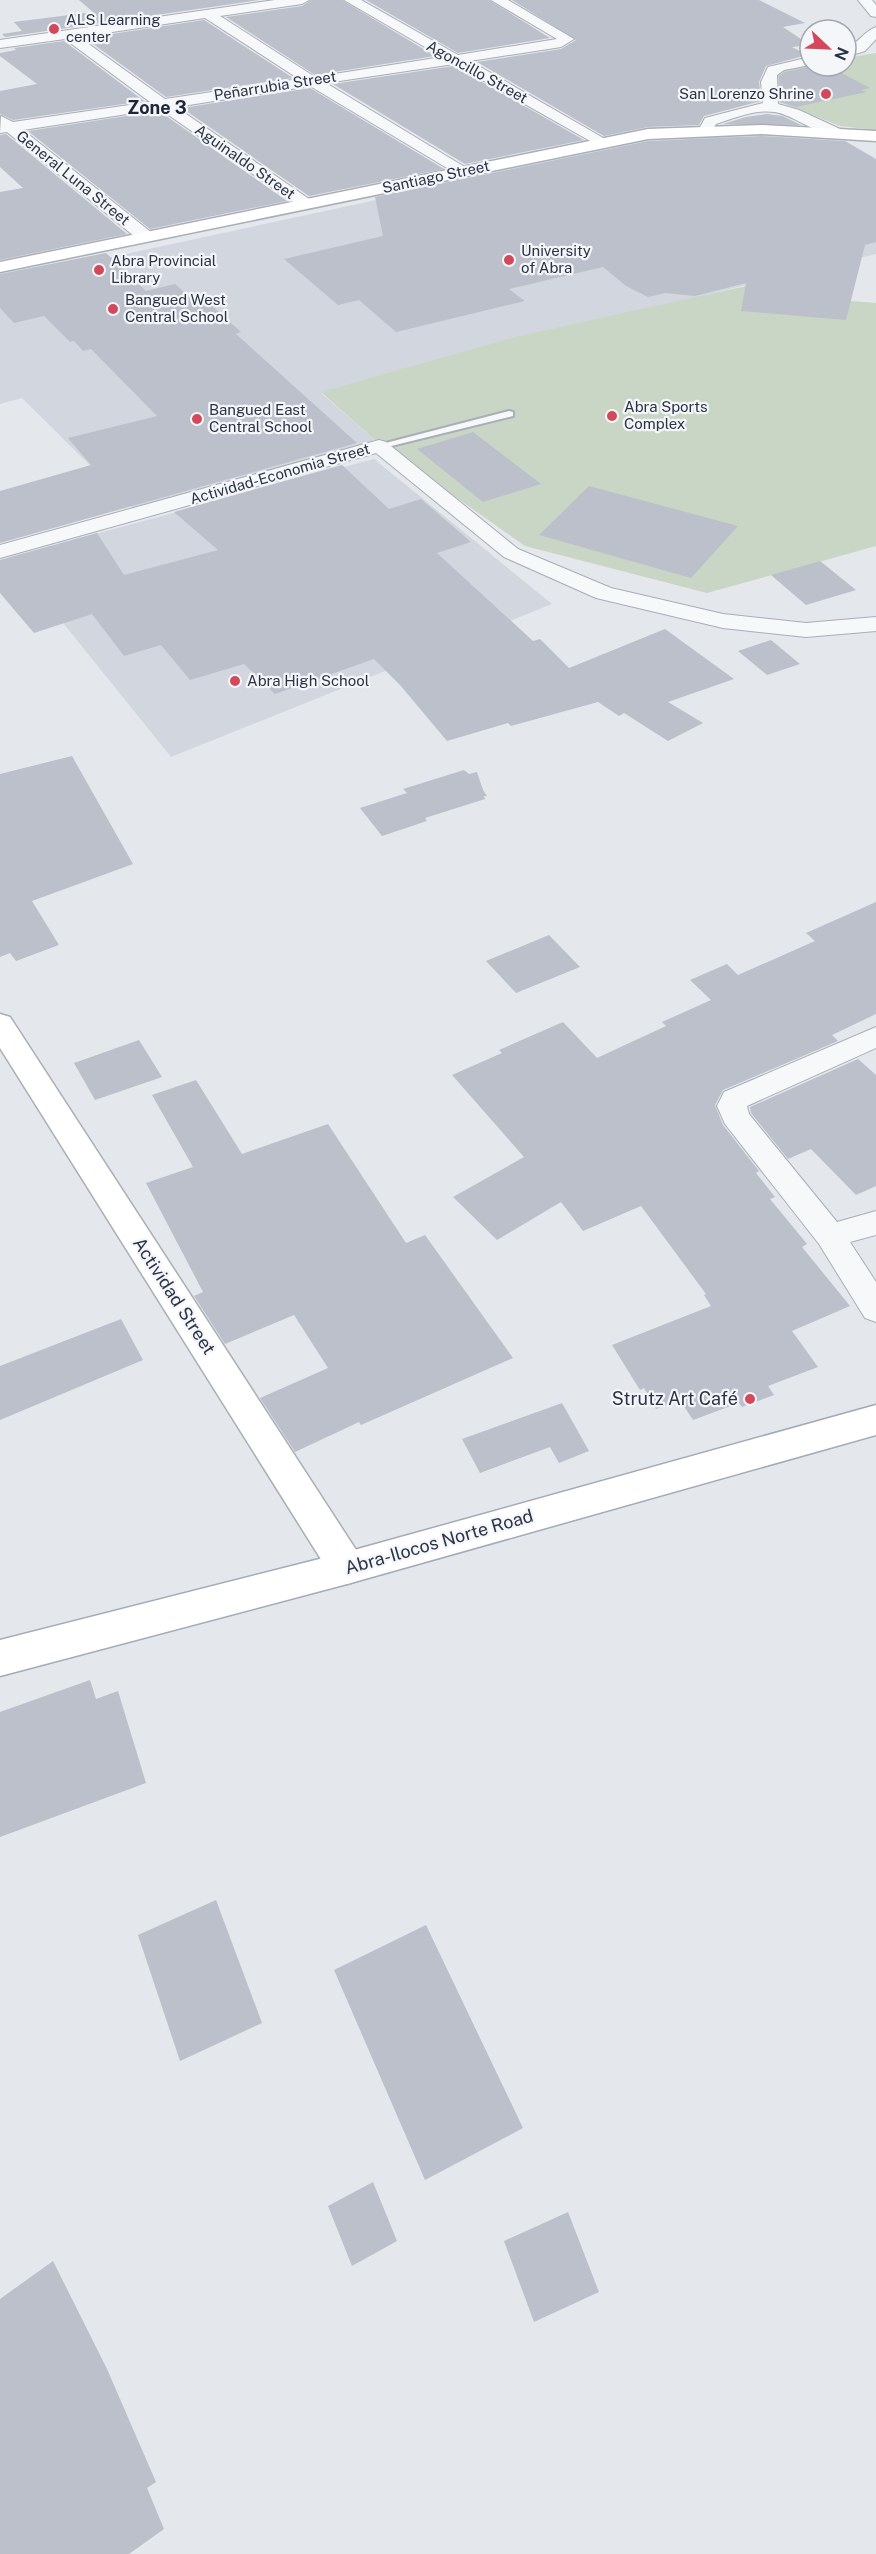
<svg xmlns="http://www.w3.org/2000/svg" width="876" height="2554" font-family="'Public Sans',sans-serif">
<style>
.built{fill:#d2d6de}
.green{fill:#c9d6c5}
.building{fill:#bbc0ca}
.lines{fill:none;stroke-linecap:round;stroke-linejoin:round}
.lane-casing{stroke:#a9aeb7;stroke-width:4}
.street-casing{stroke:#a9aeb7;stroke-width:2}
.secondary-casing{stroke:#a9aeb7;stroke-width:3}
.primary-casing{stroke:#a3abb8;stroke-width:3}
.lane{fill:#f7f8fa;fill-rule:evenodd}
.street{fill:#f7f8fa;fill-rule:evenodd}
.secondary{fill:#fff;fill-rule:evenodd}
.primary{fill:#fff;fill-rule:evenodd}
.poi-dot{fill:#d1495b;stroke:#f4f6f9;stroke-width:2}
.labels{text-anchor:middle;stroke-width:4.5;stroke-linejoin:round;paint-order:stroke}
.far-poi-label{font-size:15px;fill:#2b3445;stroke:#f4f6f9;text-anchor:start}
.far-street-label{font-size:15px;fill:#2b3445;stroke:#f4f6f9}
.far-quarter-label{font-size:18px;font-weight:bold;fill:#1d2536;stroke:#f4f6f9}
.street-label{font-size:18px;fill:#2b3445;stroke:#f4f6f9}
.poi-label{font-size:18px;fill:#2b3445;stroke:#f4f6f9;text-anchor:end}
</style>
<rect width="100%" height="100%" fill="#e4e7ec"/>
<path class="built" d="M707 136 797 138 876 171V254L655 307 514 337 321 393 375 440 136 511 22 398 0 404V281L618 148Z
M374 459 552 604 171 757 10 557Z"/>
<path class="green" d="M876 53V130L840 126 772 99 774 71 810 65 846 66V58Z
M760 283 755 293 876 303V546L707 593 525 546 375 440 321 392 514 337Z"/>
<path class="building" d="M79 0H259L5 37 2 34 22 31 14 22 93 12Z
M311 0H342L435 56 315 75 226 17 302 6Z
M366 0H489L550 38 458 53Z
M512 0H759L805 23 783 27 810 45 792 47 807 55 766 66 759 82 761 101 704 116 699 125 648 127 604 136 477 62 561 49 576 40Z
M204 20 293 78 166 97 85 38Z
M64 41 144 101 13 120 0 114V91L37 84 0 56V53L16 50 14 48Z
M454 66 584 140 465 164 333 84Z
M812 66H828L870 88 861 90 867 92 796 107 780 102 779 76 785 72Z
M310 88 444 169 309 196 182 108Z
M159 111 287 201 150 229 28 131Z
M767 114 782 116 801 125 723 124 746 117Z
M6 134 127 234 0 260V192L23 188 0 167V135Z
M762 136 845 141 876 159V242L865 245 846 320 741 311 746 283 695 296 665 293 648 297 626 286 603 267 509 289 525 301 396 332 359 300 338 305 284 259 383 236 375 197 648 141Z
M106 253 146 291 175 284 192 299 201 296 241 332 236 334 357 443 0 543V491L91 465 68 438 157 416 91 349 83 351 74 341 70 342 44 316 14 323 0 308V274Z
M473 432 541 484 483 502 417 449Z
M342 465 389 509 421 499 471 542 437 553 533 641 540 639 569 668 665 629 734 679 668 702 703 723 668 741 624 713 619 716 598 702 511 726 508 723 447 741 400 685 374 659 275 694 244 664 190 680 161 645 124 656 92 614 34 633 0 593V560L97 533 124 575 218 550 174 512Z
M589 486 738 526 691 578 539 535Z
M820 561 856 590 806 605 771 575Z
M771 640 800 664 767 675 738 651Z
M72 756 133 864 32 901 59 945 16 961 10 953 0 957V774Z
M464 770 469 774 477 772 483 790 487 796H484L485 799 425 818 427 821 382 836 360 808 407 793 403 789Z
M876 902V1014L832 1035 838 1041 723 1090 715 1105 723 1125 759 1171 756 1173 775 1197 770 1199 807 1244 802 1247 850 1306 792 1331 818 1367 768 1386 774 1395 742 1407 739 1403 693 1420 680 1400 656 1409 644 1388 640 1390 612 1345 711 1306 704 1295 706 1294 641 1206 583 1231 561 1202 497 1240 453 1197 524 1157 452 1075 502 1053 499 1050 563 1022 597 1058 666 1026 662 1022 711 1000 690 980 727 964 738 975 815 941 806 933Z
M549 935 580 967 516 993 486 961Z
M139 1040 162 1077 95 1100 74 1063Z
M858 1059 876 1075V1186L856 1195 811 1149 788 1159 751 1113 750 1107Z
M196 1080 242 1154 328 1124 406 1243 425 1235 513 1358 361 1425 359 1422 295 1452 260 1398 328 1368 294 1315 225 1344 194 1296 203 1292 146 1183 193 1167 152 1095Z
M121 1319 143 1360 0 1420V1366Z
M562 1403 589 1451 559 1463 550 1447 480 1473 462 1439Z
M90 1680 96 1699 118 1691 146 1783 0 1837V1712Z
M216 1900 262 2023 180 2061 138 1935Z
M426 1925 523 2128 425 2180 334 1970Z
M373 2182 397 2241 352 2266 328 2206Z
M568 2212 599 2292 534 2322 504 2241Z
M53 2261 107 2369 156 2482 147 2488 164 2529 129 2554H0V2299Z"/>
<g class="lines">
<defs>
<path id="lane" d="M509 411 513 412V416L379 449 374 446Z"/>
<path id="street" d="M275 0H309L302 4 220 16 315 77 442 57 344 0H361L458 55 557 39 491 0H508L574 39 561 47 470 61 612 143 604 148 599 146 454 64 326 83 468 169 470 172 468 175 462 177 310 86 176 107 312 201 314 204 306 209 300 207 160 109 23 130 152 233 154 237 152 241H140L7 132 0 133 1 116 13 122 150 102 65 39 0 48V40ZM205 18 299 79 165 99 79 37Z
M858 0H872L876 5V17L871 16Z
M876 27V39L865 51 846 57V48C858 44 864 31 876 27Z
M810 57V65L784 70 777 75 778 104 799 110 840 129 843 132 840 135C823 139 794 115 775 112 755 109 735 118 716 124L711 132H701L699 129 705 118 763 103 761 82 768 67Z
M379 440 386 442 518 549 611 588 723 614 806 623 876 617V631L806 637 723 628 596 598 504 557 376 453 0 558V545Z
M876 1027V1048L747 1106 749 1114 837 1222 876 1211V1235L850 1242 876 1282V1322L865 1318 819 1244 725 1124 717 1106 724 1092Z"/>
<path id="secondary" d="M762 125 876 131V141L762 134 648 139 0 272V262L648 129Z
M0 1014 10 1017 360 1556 366 1568 360 1580 347 1584 334 1580 0 1048Z"/>
<path id="primary" d="M876 1405V1435L347 1584 0 1676V1640L347 1552Z"/>
</defs>
<use href="#lane" class="lane-casing"/>
<use href="#street" class="street-casing"/>
<use href="#secondary" class="secondary-casing"/>
<use href="#primary" class="primary-casing"/>
<use href="#lane" class="lane"/>
<use href="#street" class="street"/>
<use href="#secondary" class="secondary"/>
<use href="#primary" class="primary"/>
</g>
<g class="poi-dot">
<circle cx="54" cy="29" r="6"/>
<circle cx="826" cy="94" r="6"/>
<circle cx="509" cy="260" r="6"/>
<circle cx="99" cy="270" r="6"/>
<circle cx="113" cy="309" r="6"/>
<circle cx="612" cy="416" r="6"/>
<circle cx="197" cy="419" r="6"/>
<circle cx="235" cy="681" r="6"/>
<circle cx="750" cy="1399" r="6"/>
</g>
<g class="labels">
<g class="far-poi-label">
<text x="66" y="25">ALS Learning<tspan x="66" dy="17">center</tspan></text>
<text x="814" y="99" text-anchor="end">San Lorenzo Shrine</text>
<text x="521" y="256">University<tspan x="521" dy="17">of Abra</tspan></text>
<text x="111" y="266">Abra Provincial<tspan x="111" dy="17">Library</tspan></text>
<text x="125" y="305">Bangued West<tspan x="125" dy="17">Central School</tspan></text>
<text x="624" y="412">Abra Sports<tspan x="624" dy="17">Complex</tspan></text>
<text x="209" y="415">Bangued East<tspan x="209" dy="17">Central School</tspan></text>
<text x="247" y="686">Abra High School</text>
</g>
<g class="far-street-label">
<text transform="translate(477 72) rotate(29)" y="5">Agoncillo Street</text>
<text transform="translate(275 86) rotate(-9)" y="5">Peñarrubia Street</text>
<text transform="translate(245 162) rotate(35)" y="5">Aguinaldo Street</text>
<text transform="translate(436 177) rotate(-12)" y="5">Santiago Street</text>
<text transform="translate(73 178) rotate(39)" y="5">General Luna Street</text>
<text transform="translate(280 474) rotate(-16)" y="5">Actividad-Economia Street</text>
</g>
<g class="far-quarter-label">
<text x="157" y="114">Zone 3</text>
</g>
<g class="street-label">
<text transform="translate(174 1296) rotate(57)" y="6">Actividad Street</text>
<text transform="translate(439 1542) rotate(-16)" y="6">Abra-Ilocos Norte Road</text>
</g>
<g class="poi-label">
<text x="738" y="1405">Strutz Art Café</text>
</g>
</g>
<g transform="translate(828 48) rotate(113)"><circle r="28" fill="#f4f6f9" stroke="#a4a8b1" stroke-width="1.5"/>
<path d="M0-4.5L10 22L0 15L-10 22Z" fill="#d1495b"/>
<text y="-9" font-size="16" font-weight="bold" text-anchor="middle" fill="#2b3445">N</text>
</g>
</svg>
